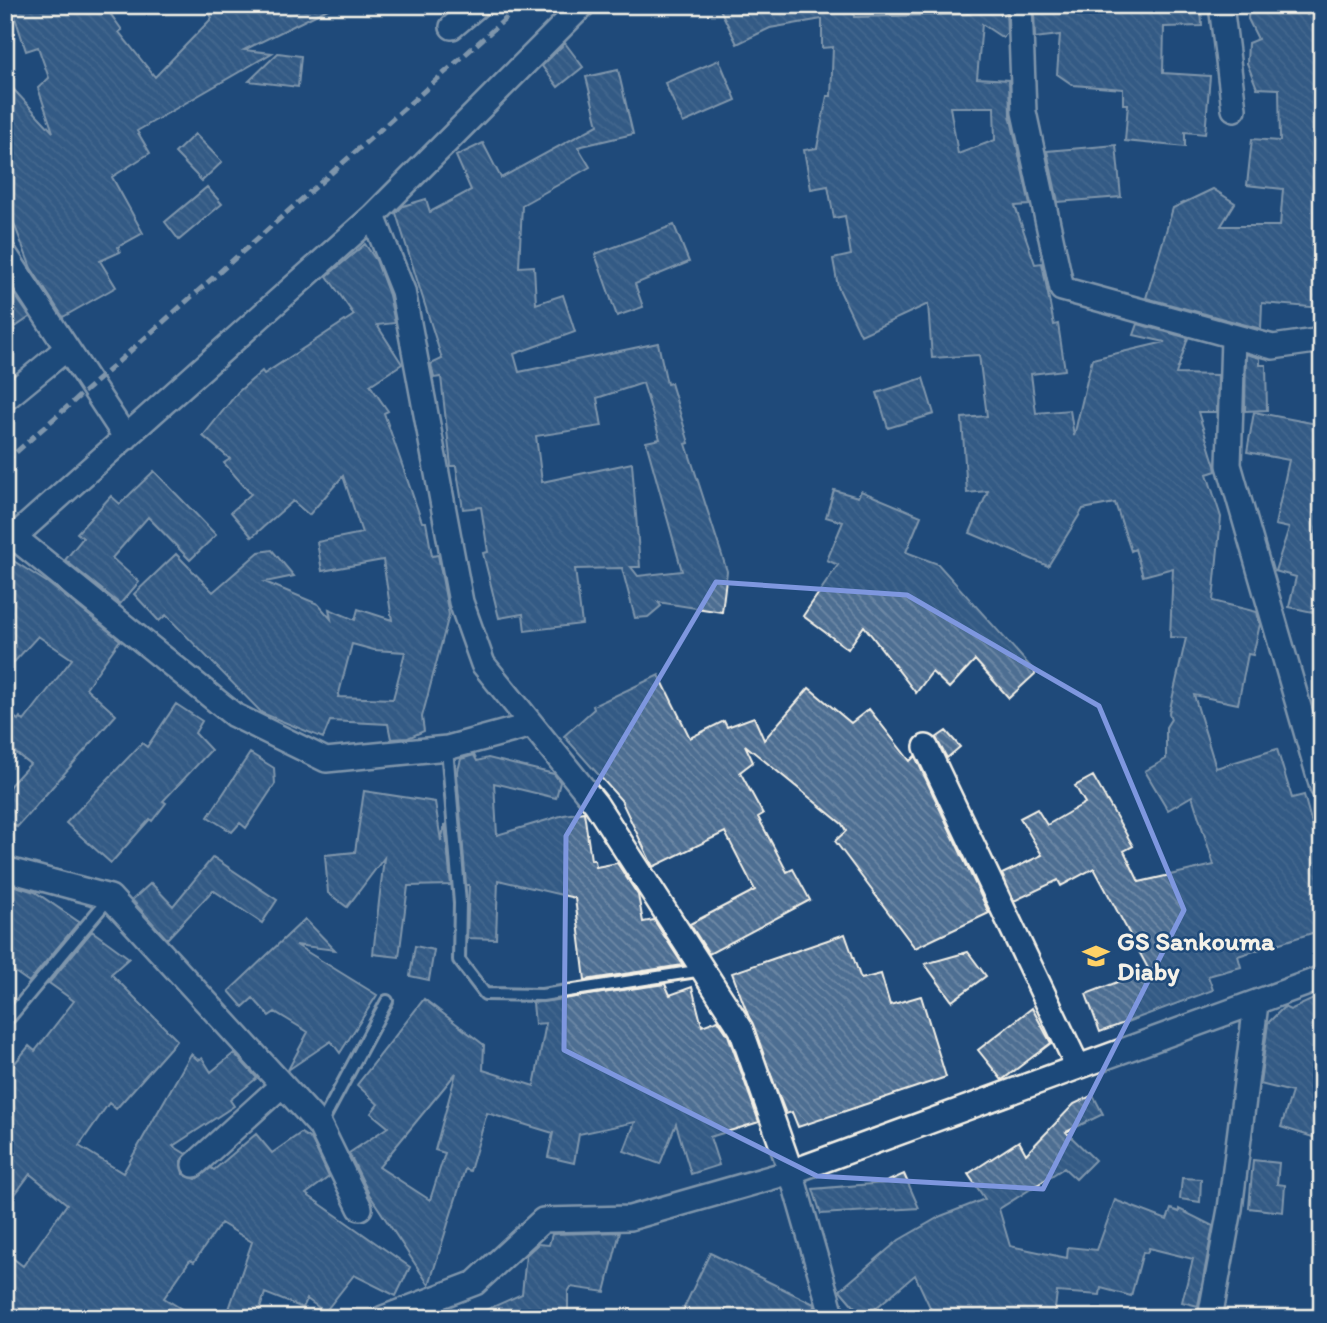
<svg xmlns="http://www.w3.org/2000/svg" width="1327" height="1323" font-family="Itim,sans-serif">
<style>
.building{fill:url(#building-back-hatch);stroke:#f4f1e8;stroke-width:2;fill-rule:evenodd}
.lines{fill:none;stroke-linecap:round;stroke-linejoin:round}
.lane-casing{stroke:#f4f1e8;stroke-width:16}
.street-casing{stroke:#f4f1e8;stroke-width:28}
.lane{stroke:#1f4a7a;stroke-width:10}
.street{stroke:#1f4a7a;stroke-width:23}
.rail{stroke:#f4f1e8;stroke-width:5;stroke-dasharray:10 5;stroke-linecap:butt}
.marked{fill:none;stroke:#7e97df;stroke-width:5;stroke-linejoin:round}
.labels{text-anchor:middle;stroke-width:5;stroke-linejoin:round;paint-order:stroke}
.poi-label{font-size:26px;font-weight:bold;fill:#f4f1e8;stroke:#1f4a7a;text-anchor:start}
</style>
<defs>
<pattern id="building-back-hatch" width="6" height="6" patternUnits="userSpaceOnUse" patternTransform="scale(1.75)"><rect width="6" height="6" fill="#4d6e92"/><path d="M-1 5l2 2M0 0l6 6M5-1l2 2" fill="none" stroke="#708aa6"/></pattern>
</defs>
<rect width="100%" height="100%" fill="#1f4a7a"/>
<filter id="ink" filterUnits="userSpaceOnUse"><feTurbulence type="fractalNoise" baseFrequency=".0143" numOctaves="2"/><feDisplacementMap in="SourceGraphic" scale="14" xChannelSelector="R" yChannelSelector="G"/><feConvolveMatrix kernelMatrix="1 2 1 2 8 2 1 2 1" color-interpolation-filters="sRGB"/></filter>
<g filter="url(#ink)">
<path class="building" d="M11 5H104L122 30 119 32 155 77 212 18 206 5H336L244 50 272 53 137 131 150 153 112 177 143 233 118 247 120 252 100 261 116 287 63 317 31 268 5 200V80L53 132 38 88 49 78 38 47 26 51Z
M718 5H853L854 17 969 14 955 5H1006L1007 33 1003 38 982 24 977 78 1009 80 1010 115 1030 205 1015 206 1035 264 1042 263 1054 325 1058 324 1065 370 1031 374 1036 413 1070 410 1074 436 1092 359 1165 342 1134 335 1138 324 1188 338 1176 374 1218 375 1217 412H1198L1215 466 1216 471 1207 474 1221 517 1213 601 1257 612 1260 624 1253 655 1248 654 1238 704 1194 695 1216 768 1277 749 1292 798 1304 795 1322 861V930L1238 956 1241 967 1208 976 1213 990 1100 1032 1086 994 1149 970 1094 868 1061 886 1058 880 1014 901 1002 874 1042 855 1020 818 1037 809 1047 825 1085 803 1075 786 1093 776 1133 846 1124 851 1139 882 1214 865 1192 796 1168 810 1145 771 1166 759V727L1171 719 1169 713 1186 638 1170 637 1173 568 1143 576 1135 549 1131 551 1115 503 1083 509 1048 566 970 533 988 491 967 493 962 418 987 416 979 355 932 358 928 304 861 335 838 287 833 259 851 255 845 216 834 218 828 186 811 189 804 150 817 148 827 96H831L833 47 822 48V19L770 28 737 44ZM950 107H994L995 140 958 154Z
M1065 5H1201L1202 26 1164 27 1163 73 1210 76 1205 134 1185 132V147L1125 141 1128 104H1123V89L1073 85 1057 74 1060 35 1035 38 1034 9Z
M1249 5H1302L1307 15 1313 12 1315 143 1322 144V308L1262 303 1261 329 1146 298 1173 208 1213 189 1235 203 1221 226H1280L1283 189 1247 185 1252 139 1280 141 1279 89 1257 88 1247 63 1248 43 1258 39 1248 19Z
M565 43 583 67 558 87 542 66Z
M278 53 301 56 298 87 249 81Z
M719 60 736 100 683 123 665 83Z
M618 70 633 134 578 147 590 167 522 205 519 267 534 266 536 304 563 295 575 332 514 354 519 372 658 343 667 384 671 383 689 443 686 444 727 571 722 612 658 602 661 606 648 617 635 618 622 568 575 569 582 624 525 631 523 614 499 618 483 553 488 552 481 507 463 509 456 466H451L441 377 434 378 431 364 442 359 396 213 403 206 426 199 430 212 471 190 456 156 483 143 501 178 598 125 586 77ZM643 383 660 439 646 442 682 571 638 576 631 567H640L632 463 542 482 536 436 602 426 597 398Z
M195 134 222 162 202 181 175 153Z
M1116 145 1121 197 1058 202 1047 151Z
M207 187 222 204 179 240 165 222Z
M674 225 689 262 635 284 643 307 617 316 595 254Z
M365 244 376 260 389 295 395 323 377 325 402 364 370 385 388 411 384 413 422 522H426L432 556 438 555 449 615 422 717 424 731 408 738 391 739 388 724 330 721 323 738 262 713 166 615 159 621 134 594 176 554 213 592 259 552 272 550 294 576 265 582 318 604 331 619 329 609 355 620 358 609 392 620 383 560 322 571 317 542 362 533 343 476 309 515 293 501 252 537 231 512 251 494 224 463 230 459 203 436 238 392 262 371 264 374 354 315 327 276ZM352 644 374 650 405 652 393 699 338 697Z
M5 280 30 317 5 334Z
M1246 354 1260 358V365H1266L1267 410 1245 411Z
M923 378 934 414 888 428 877 393Z
M1254 412 1322 425V505L1314 544 1320 546 1314 571 1322 573V614L1289 607 1296 577 1275 571 1289 528 1275 525 1289 460 1247 452Z
M154 471 216 535 190 560 148 517 112 558 139 582 120 604 65 560 83 538 77 533 111 496 120 504Z
M834 490 858 497 861 491 921 516 906 552 938 564 1036 673 1009 698 975 660 949 688 932 672 916 693 864 626 848 649 803 616 838 565 827 560 843 522 826 517Z
M9 558 48 583 120 640 86 688 116 715 17 827 5 817V791L30 764 5 745V710L18 720 20 717 24 721 72 659 38 636 5 672V559Z
M659 675 690 738 724 721 727 727 754 717 764 740 809 688 851 723 869 709 910 761 915 756 989 913 915 948 835 841 846 831 842 824 745 745 753 762 740 772 763 814 758 817 787 872 793 869 810 900 709 954 690 924 755 890 725 832 653 867 621 800 564 736 594 709 593 706Z
M176 704 202 721 195 733 211 750 163 801 166 803 152 821 150 819 111 863 66 823 142 743 147 747Z
M946 731 960 747 947 758 936 738Z
M250 753 274 768 275 784 246 828 240 823 232 832 208 817Z
M474 755 477 761 488 758 554 774 560 782 556 798 494 783 497 835 564 815 584 812 591 860H595L596 867 617 863 638 895 643 922 654 920 683 965 585 980 575 898 498 880 496 939 467 938 469 885H466L457 774 461 759Z
M364 791 435 802 441 841 445 824 451 885 408 886 399 957 373 954 384 858 347 907 328 893 325 855 355 852Z
M213 857 277 900 262 923 213 890 167 939 132 900 151 883 173 906Z
M12 885 35 892 79 922 29 982 5 965V895Z
M305 919 335 950 296 945 377 995 340 1053 331 1041 288 1070 308 1032 275 1012 269 1016 253 998 243 1007 229 991Z
M92 931 129 958 111 974 177 1040 116 1109 109 1103 79 1146 123 1173 191 1054 198 1060 202 1058 211 1072 234 1053 257 1078 230 1100 234 1106 173 1146 186 1154 181 1161 183 1174 196 1179 211 1168 214 1170 256 1134 272 1153 301 1133 312 1140 329 1177 306 1194 410 1267 396 1296 354 1275 325 1312 307 1299 303 1308 265 1293 257 1318H226L252 1242 221 1223 194 1262 190 1260 164 1298 196 1318H5V1252L23 1266 67 1204 30 1174 5 1208V1075L29 1046 35 1051 74 1001 49 983Z
M845 934 861 979 881 974 890 1005 921 996 946 1077 798 1127 792 1112 786 1114 732 973Z
M415 946 434 950 429 980 410 976Z
M968 952 986 976 952 1001 925 964Z
M665 984 670 995 692 987 702 1026 718 1020 728 1035 759 1122 710 1137 719 1165 691 1174 676 1124 660 1164 624 1151 635 1122 579 1134 574 1163 548 1157 553 1133 487 1113 470 1171 465 1169 429 1285 369 1194 349 1153 388 1127 371 1113 378 1104 357 1085 424 999 484 1045 483 1070 534 1086 546 1023 535 1024 533 1003ZM456 1073 435 1150 445 1153 430 1200 379 1167Z
M1322 995V1140L1281 1127 1292 1092 1260 1084 1268 1023 1284 1007 1290 1010Z
M1032 1008 1051 1043 1002 1080 978 1050Z
M1093 1095 1103 1114 1066 1132 1095 1160 1076 1179 1064 1168 999 1209 1010 1246 1067 1258 1068 1247 1097 1250 1115 1200 1167 1220 1171 1209 1179 1212V1209L1213 1226 1198 1306 1182 1302 1193 1259 1149 1248 1147 1253 1143 1252 1131 1296 1101 1288 1100 1295 1057 1292 1054 1318H935L915 1275 864 1318 840 1290 899 1240 941 1216 985 1199 968 1174 1019 1141 1026 1154 1074 1104Z
M1253 1160 1279 1163 1277 1184 1285 1185 1283 1212 1249 1208Z
M904 1174 919 1208 821 1214 813 1189 884 1183Z
M1182 1178 1201 1179 1200 1202 1180 1199Z
M620 1232 605 1292 571 1287 568 1292V1318H468L522 1294 526 1255 538 1244 549 1245 552 1234Z
M710 1253 814 1304 818 1318H694L682 1312Z"/>
<g class="lines">
<defs>
<path id="lane" d="M447 748 460 903 459 960 485 994 542 995 703 970
M10 1017 110 897
M320 1126 387 1001"/>
<path id="street" d="M1020 5 1024 112 1062 289 1273 347 1322 340
M1221 5 1234 109
M452 27 478 5
M373 216 403 291 461 602 483 664 596 804 741 1029 791 1172 833 1318
M5 254 126 438
M1233 338 1229 465 1322 787
M5 399 66 349
M14 537 234 715 326 760 447 748 532 725
M5 545 373 216 583 5
M926 747 1078 1067
M5 869 110 897 320 1126 360 1208
M194 1165 282 1085
M383 1318 475 1283 543 1220 630 1218 791 1172 1322 978
M1210 1318 1230 1209 1256 1004"/>
</defs>
<use href="#lane" class="lane-casing"/>
<use href="#street" class="street-casing"/>
<use href="#lane" class="lane"/>
<use href="#street" class="street"/>
<path class="rail" d="M5 462 521 5"/>
</g>
</g>
<path d="M0 0H1327V1323H0ZM716 582 907 595 1099 706 1184 910 1043 1189 817 1176 564 1050 566 836Z" fill="#1f4a7a" fill-opacity=".55" fill-rule="evenodd"/>
<path class="marked" d="M716 582 907 595 1099 706 1184 910 1043 1189 817 1176 564 1050 566 836Z"/>
<defs>
<symbol id="school-bare" viewBox="-9 -9 18 18"><path d="M0-5L7-2L0 1L-7-2ZM-4 1L0 2.5L4 1V4Q0 6-4 4Z" fill="#ffd166" stroke="#1f4a7a" stroke-width="2.5" paint-order="stroke"/></symbol>
</defs>
<g fill-rule="evenodd">
<use href="#school-bare" x="1077" y="937" width="38" height="38"/>
</g>
<g class="labels">
<g class="poi-label">
<text x="1117" y="950">GS Sankouma<tspan x="1117" dy="30">Diaby</tspan></text>
</g>
</g>
<rect width="1327" height="1323" fill="none" stroke="#1f4a7a" stroke-width="28"/>
<rect x="14" y="14" width="1299" height="1295" fill="none" stroke="#f4f1e8" stroke-width="2.5" filter="url(#ink)"/>
</svg>
